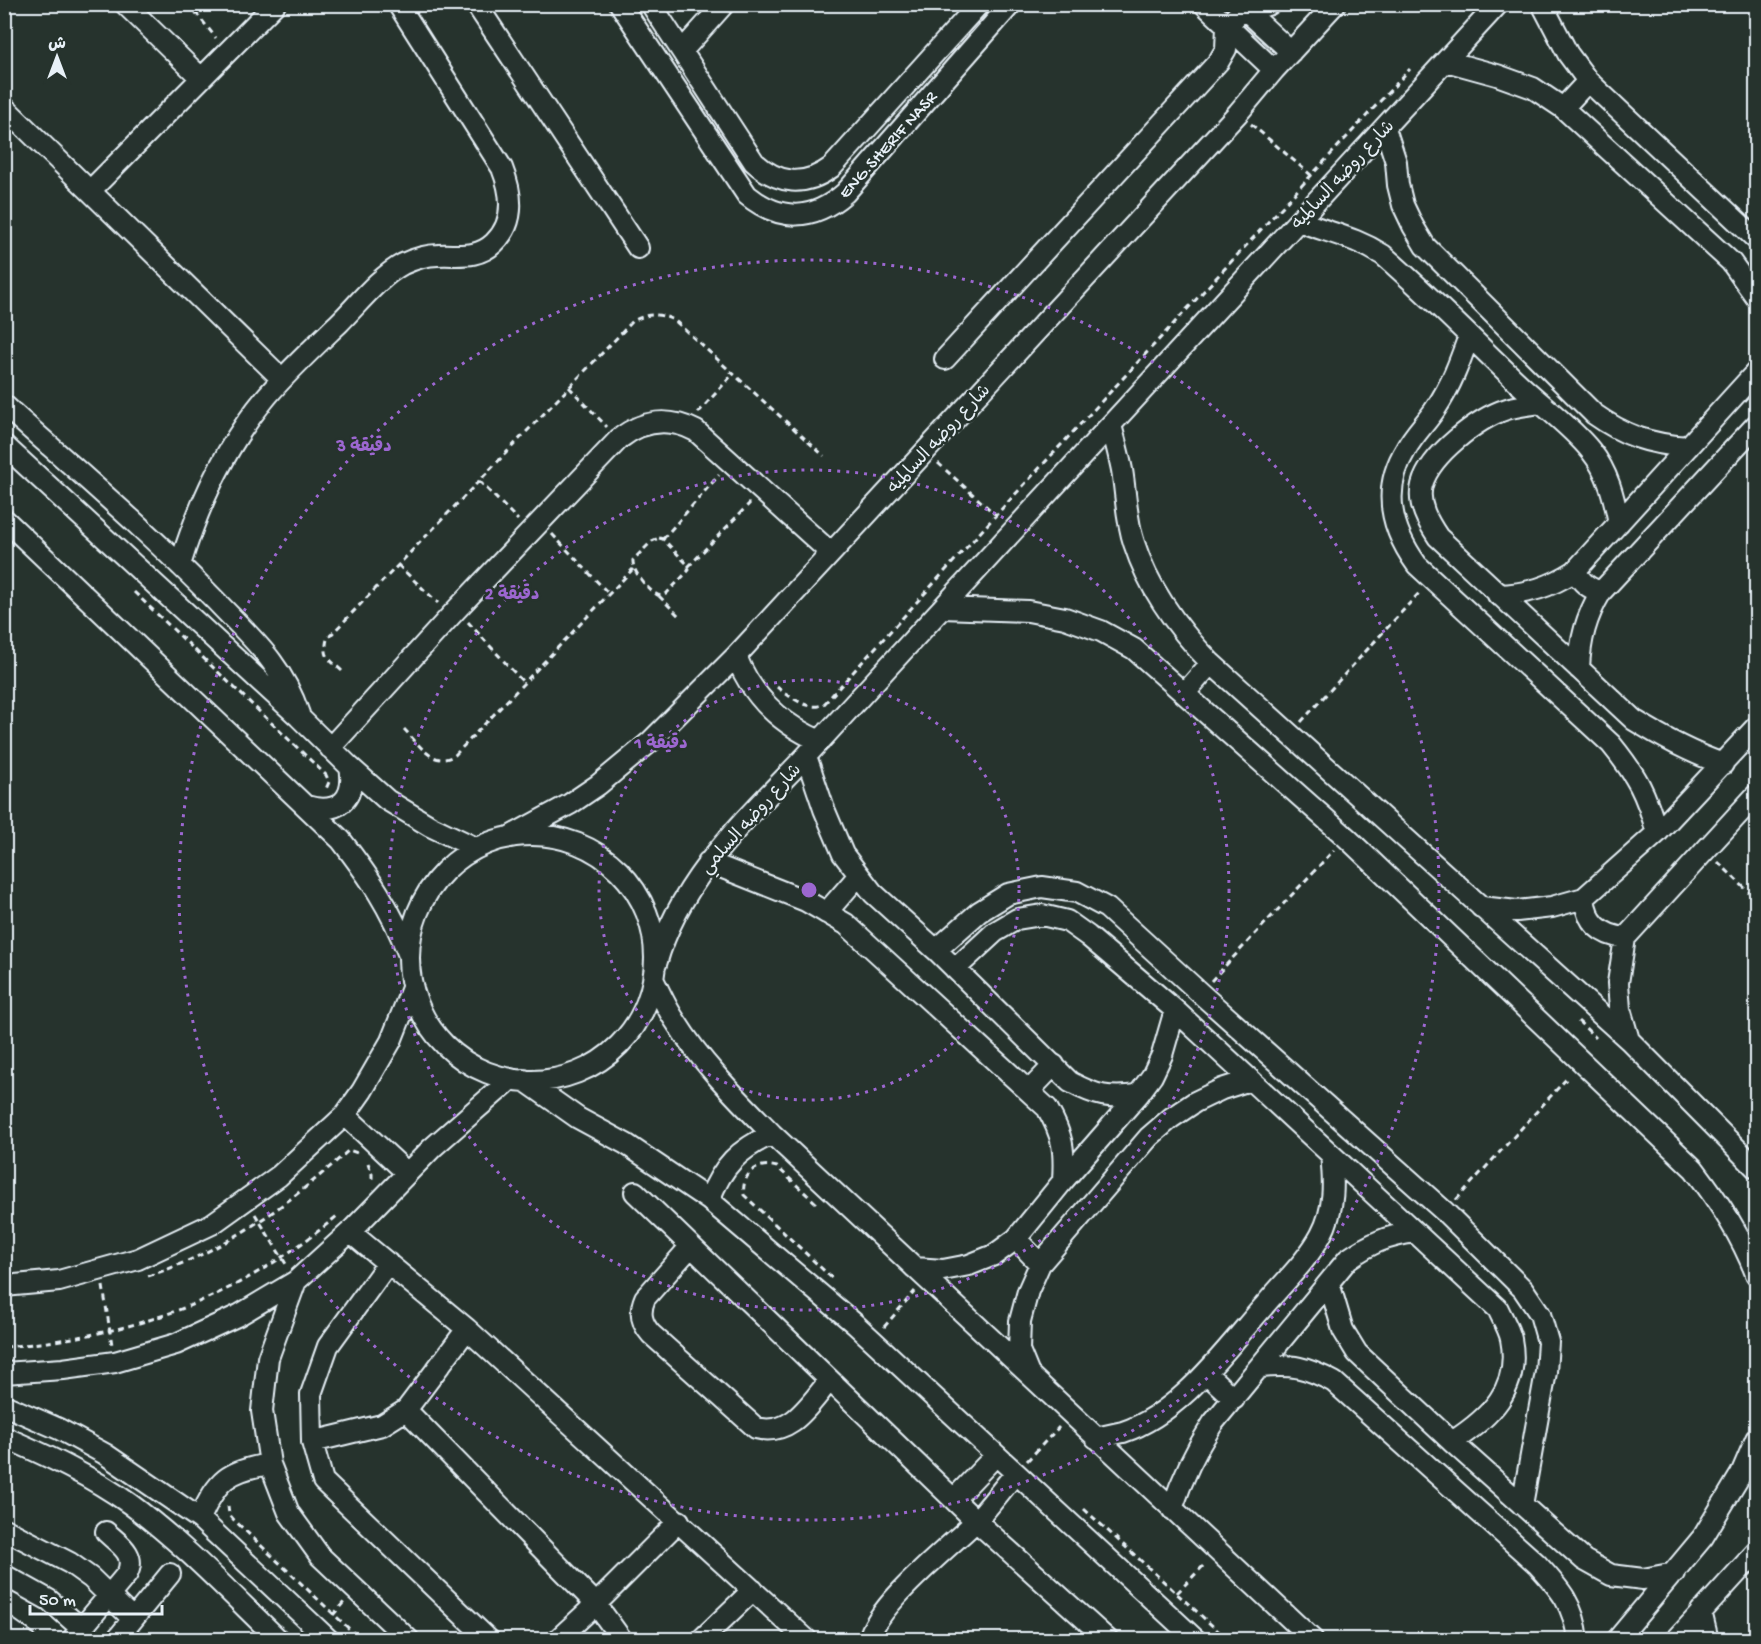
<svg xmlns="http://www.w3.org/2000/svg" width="1761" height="1644" font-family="'Gochi Hand','Playpen Sans Arabic',sans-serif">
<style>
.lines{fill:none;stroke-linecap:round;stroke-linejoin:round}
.minor-casing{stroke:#e8f1f8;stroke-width:24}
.path{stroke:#e8f1f8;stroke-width:3;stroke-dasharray:6 4.5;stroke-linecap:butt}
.minor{stroke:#26332d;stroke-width:20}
.ring{fill:none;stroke:#9c67d0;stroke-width:3;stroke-dasharray:3 6}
.labels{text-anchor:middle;stroke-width:5;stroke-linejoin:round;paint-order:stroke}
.street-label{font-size:18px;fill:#e8f1f8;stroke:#26332d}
.centre{fill:#9c67d0;stroke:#26332d;stroke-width:3}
.ring-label{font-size:18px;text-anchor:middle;font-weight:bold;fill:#9c67d0;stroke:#26332d;stroke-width:5;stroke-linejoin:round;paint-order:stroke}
</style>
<rect width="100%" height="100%" fill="#26332d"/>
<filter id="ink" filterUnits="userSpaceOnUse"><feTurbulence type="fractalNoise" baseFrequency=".0167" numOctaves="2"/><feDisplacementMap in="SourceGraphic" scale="12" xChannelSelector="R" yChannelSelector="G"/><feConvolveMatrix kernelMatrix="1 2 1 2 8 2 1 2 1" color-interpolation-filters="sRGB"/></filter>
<g filter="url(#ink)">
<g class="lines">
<defs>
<path id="minor" d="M125 4 201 78
M476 4 638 248
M620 4 747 195C780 222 813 221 845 193L1011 4
M651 4 754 162C779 185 805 187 832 167L979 4
M1204 4 1274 70
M1542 4 1568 54 1588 81 1756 239
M1240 5 1291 52
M682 51 724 4
M1446 61 1497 75 1533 88 1563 108 1731 262 1756 297
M4 107 282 379
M1563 108 1588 81
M1385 128 1396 162 1398 185 1403 205 1413 226 1425 246 1594 414C1625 436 1649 444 1688 447
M90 191 275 4
M1299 221C1329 233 1355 237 1383 255 1429 295 1472 339 1517 382 1541 405 1570 425 1591 451 1608 472 1614 497 1619 523
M1469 336C1460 361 1451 386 1436 408 1427 422 1414 434 1406 449 1381 490 1391 529 1417 565L1611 744C1637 776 1646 793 1657 833
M945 359 1219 61 1226 49 1227 26 1244 8H1258L1270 4
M1539 403C1529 405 1517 406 1507 409 1478 418 1430 455 1422 485 1417 504 1428 522 1438 537L1634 720C1663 738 1691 753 1723 764
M4 405C76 470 149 532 216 601 252 639 282 663 299 714
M1111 425C1115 440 1119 455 1122 470 1126 494 1126 519 1134 543 1149 590 1177 628 1211 663L1629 1040 1756 1168
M4 445 299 717 350 767 387 800 430 826 476 848
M4 519 341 840C370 878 390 907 408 953
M180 565C199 503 225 446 267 396 289 370 315 346 340 322 359 303 379 277 403 264 414 259 426 255 438 255 459 254 477 259 494 243 516 222 512 193 502 168L398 4
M1575 571C1582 583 1588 588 1601 592
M1498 595C1528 594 1550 587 1575 571L1756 372
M942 608 1028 611 1065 618 1101 631 1134 649 1346 837 1694 1169C1719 1202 1741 1235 1756 1274
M736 656C752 697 780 724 820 741
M1579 669C1580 640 1586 617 1601 592L1756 425
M1185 693 1211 663
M330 748 456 610 619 439C643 420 669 417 696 431L831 553
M806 756 824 809 843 854 873 893 936 950 1070 1082C1096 1096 1109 1099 1138 1095
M306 806C338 815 356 800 350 767
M409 958a123 123 0 1 1 246 0a123 123 0 1 1-246 0Z
M511 836 570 804 598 785 650 742 736 656 1238 113 1274 70 1335 4
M708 862 806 901 846 924 1047 1108C1063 1136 1065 1149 1063 1181
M1584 898C1587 922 1600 935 1625 938
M1481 907 1517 911 1552 907 1584 898 1657 833 1756 727
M826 913 859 875
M936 950 979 912 1008 894 1042 887 1077 892 1107 908 1200 993 1445 1212 1523 1289 1540 1314 1548 1342 1546 1372 1522 1505
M656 964C680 878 747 818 806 756L1498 4
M955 969 995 932 1017 919 1042 915 1067 921 1088 936 1175 1010 1498 1309C1502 1318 1509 1329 1511 1339 1521 1389 1489 1418 1452 1442
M654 981C661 995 667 1009 676 1022 702 1064 738 1099 772 1134L1313 1640
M1629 1040 1620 1009 1618 983 1625 938 1756 795
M524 1080 578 1118 626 1144 709 1200 855 1324 1196 1640
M1030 1090 1054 1065
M345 1115 406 1172
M635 1192 976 1521 1108 1640
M709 1200C723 1165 738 1150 772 1134
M350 1232 467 1329 807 1640
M1016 1239 1040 1264
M691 1246 645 1298C639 1312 641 1323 651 1334L756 1428C792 1437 809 1404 830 1380
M388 1263 328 1346 311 1394 312 1442 323 1481 489 1640
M911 1264 915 1268 943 1270 969 1265 994 1255 1016 1239 1063 1181 1138 1095 1152 1076 1162 1055 1175 1010
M296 1281 268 1358 262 1411 270 1464 289 1513 320 1556 409 1640
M1329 1283 1343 1330 1357 1353 1452 1442 1584 1560 1611 1575 1643 1579 1675 1573
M4 1286 59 1281 138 1259 212 1224 279 1176 345 1115 362 1091 391 1041 412 988
M1261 1367C1293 1364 1306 1367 1334 1382L1537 1564C1560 1589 1574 1604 1578 1640
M1028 1372 1019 1350 1020 1321 1028 1291 1040 1264 1149 1137 1171 1118 1195 1102 1222 1089 1250 1080
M4 1373 63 1369 115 1362 176 1344 239 1315 296 1281 350 1232 432 1148 511 1079
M1206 1373 1234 1399
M4 1405 59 1429 105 1454 200 1519 329 1640
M406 1410 596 1604 622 1640
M4 1437C48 1456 91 1476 130 1504 184 1544 231 1594 279 1640
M1096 1438C1105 1436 1114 1434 1123 1432 1181 1413 1225 1350 1264 1306 1283 1283 1307 1261 1321 1235 1335 1209 1334 1182 1331 1155
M312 1442 382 1425 406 1410 467 1329
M954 1499 996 1455
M1172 1509C1182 1478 1195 1451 1213 1423L1348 1259C1371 1243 1387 1236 1415 1232
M200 1519C216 1480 229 1470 270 1464
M4 1529 70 1563 91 1578 133 1619
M4 1575 49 1600 82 1629
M1701 1611 1708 1640
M4 1626 24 1640
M72 1640 127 1574C137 1554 119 1544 106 1532
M116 1640 170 1574
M557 1640 596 1604 679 1521
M701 1640 753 1590
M869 1640C875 1606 948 1548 974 1523 989 1507 1002 1489 1016 1473
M1617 1640 1703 1537 1741 1474 1756 1439
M1676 1640 1756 1552"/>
</defs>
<use href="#minor" class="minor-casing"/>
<path class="path" d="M189 4 216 38
M1251 124 1312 176
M569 387 607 427
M698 413 733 374
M938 463 996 515
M479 481 518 520
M552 534 609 594
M659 538 663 539 687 564 689 570 666 594C662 595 660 597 656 594 647 589 632 571 633 560L652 541Z
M663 539 719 475
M398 565 438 603
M688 567 750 503
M134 592 326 775 329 782 326 789
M659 596 681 618
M468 622 524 683
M342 671C329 659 323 657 327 639L633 321C648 313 658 313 674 320L824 456
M777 687C787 695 812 714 825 703L996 515 1410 69
M1301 722 1420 592
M404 729C419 744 433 769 455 755L633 569
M1718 862 1756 899
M1211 981 1334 850
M1578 1021 1596 1038
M368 1163 372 1174V1183
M1456 1200 1569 1076
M816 1203 777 1167C756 1161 741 1175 744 1195L834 1280
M255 1214 286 1264
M148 1276C226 1251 289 1204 349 1150L357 1153
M103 1286 112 1345
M884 1327 915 1291
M4 1347C135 1335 235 1301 337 1216
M1027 1461 1059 1427
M228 1506 229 1514 234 1520 361 1640
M1084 1509 1228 1640
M1177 1593 1206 1563
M333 1615 344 1602"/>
<use href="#minor" class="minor"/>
</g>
</g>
<g class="ring">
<circle cx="809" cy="890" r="210"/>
<circle cx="809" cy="890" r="420"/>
<circle cx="809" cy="890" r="630"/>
</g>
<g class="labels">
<g class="street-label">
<text transform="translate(887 144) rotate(-48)" y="6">ENG.SHERIF NASR</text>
<text transform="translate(1342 174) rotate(-47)" y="6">شارع روضه السالميه</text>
<text transform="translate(938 438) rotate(-47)" y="6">شارع روضه السالميه</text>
<text transform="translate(750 818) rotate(-48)" y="6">شارع روضه السلمي</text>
</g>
</g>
<circle cx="809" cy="890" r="9" class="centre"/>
<g class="ring-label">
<text x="364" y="451">3 دقيقة</text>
<text x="512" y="599">2 دقيقة</text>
<text x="661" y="748">1 دقيقة</text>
</g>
<rect width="1761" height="1644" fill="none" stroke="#26332d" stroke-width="24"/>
<rect x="12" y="12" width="1737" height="1620" fill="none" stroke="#e8f1f8" stroke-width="2" filter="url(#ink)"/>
<g transform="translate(57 57)" stroke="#26332d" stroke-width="4.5" paint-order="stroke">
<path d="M0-4.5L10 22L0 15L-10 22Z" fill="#e8f1f8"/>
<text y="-9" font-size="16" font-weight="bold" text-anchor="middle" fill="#e8f1f8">ش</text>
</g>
<path d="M30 1605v9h132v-9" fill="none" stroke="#e8f1f8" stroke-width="3"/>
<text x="39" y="1605" font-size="18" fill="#e8f1f8" stroke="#26332d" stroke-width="4.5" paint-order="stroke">50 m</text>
</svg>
